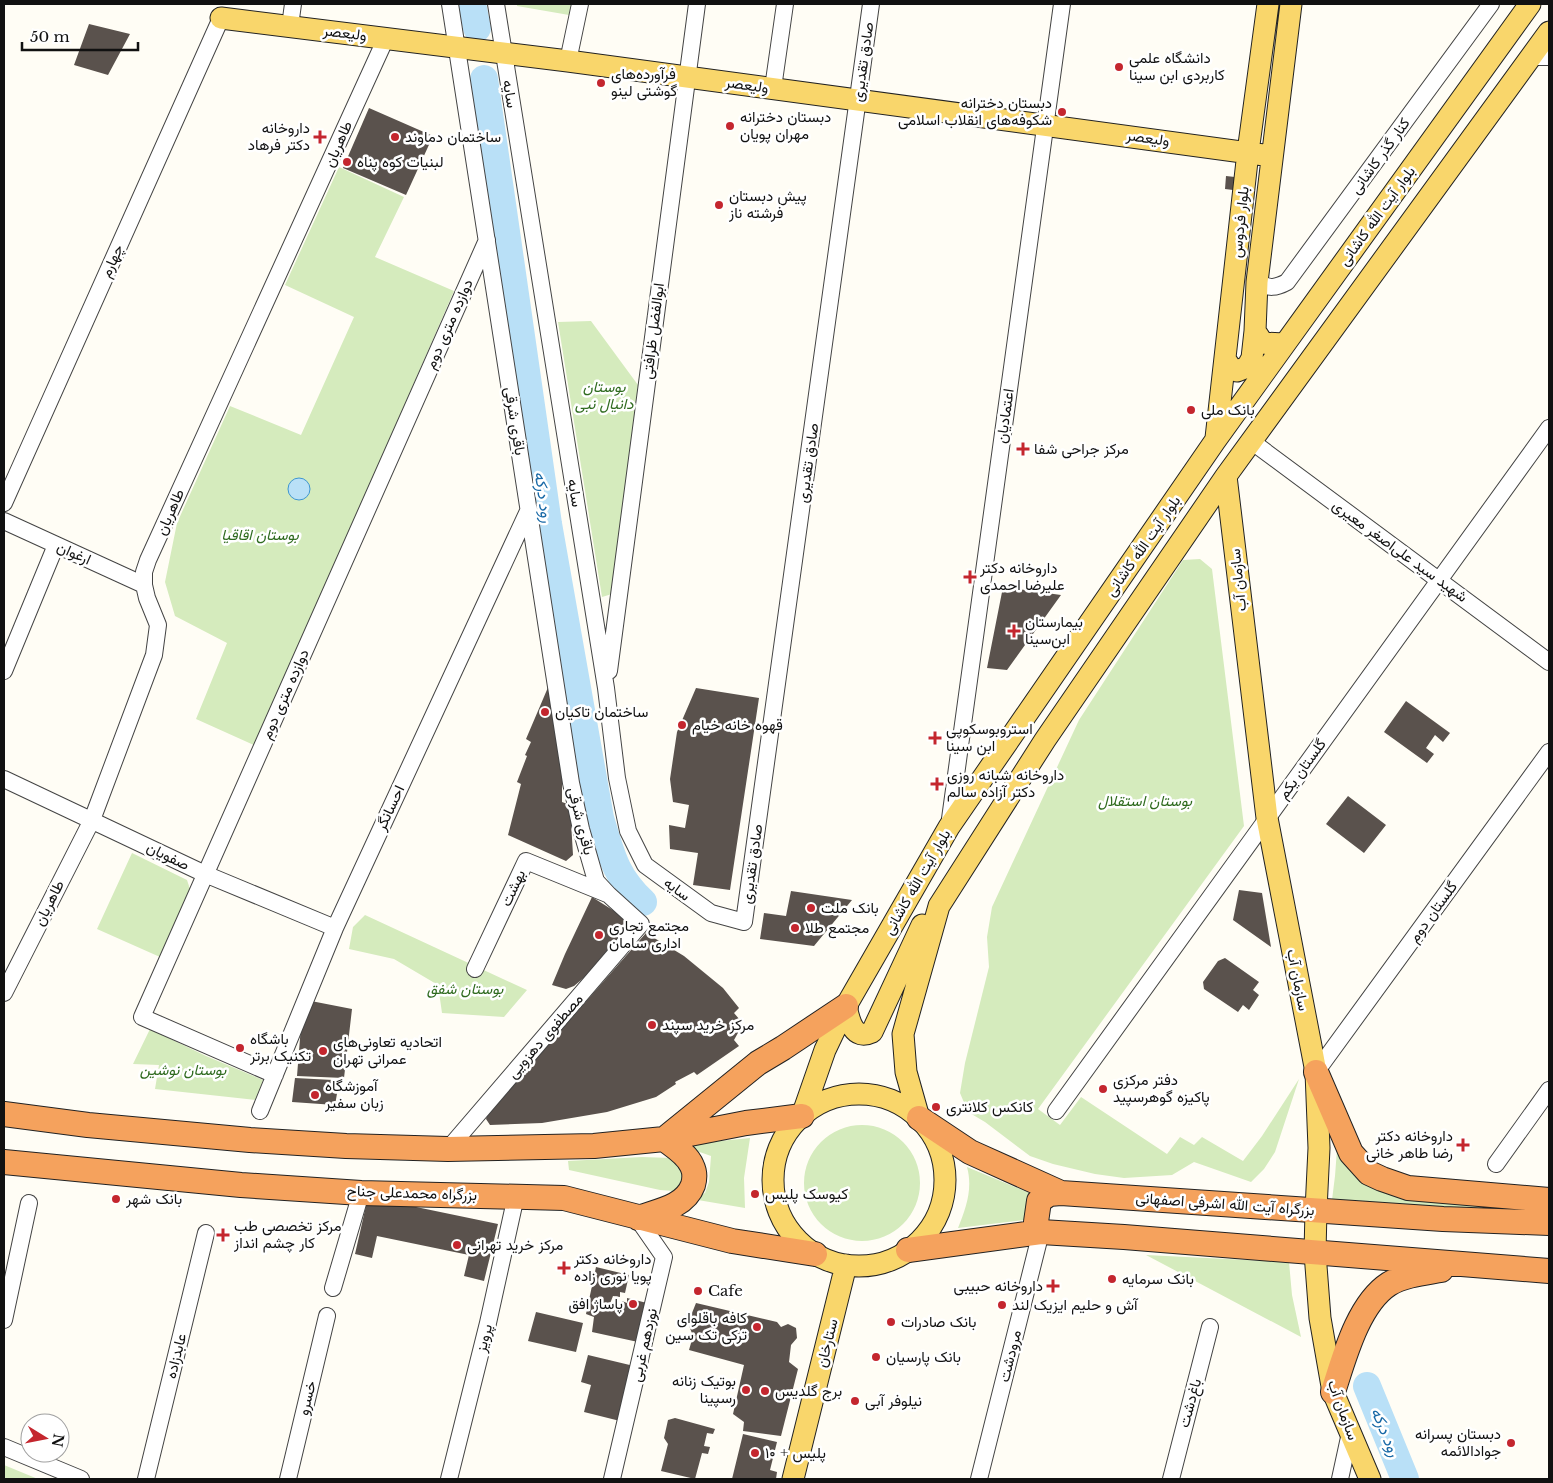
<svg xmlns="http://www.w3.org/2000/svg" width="1553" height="1483" font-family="'Libre Baskerville',Vazirmatn,serif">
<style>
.green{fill:#d5ebbd}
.water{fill:#b9e0f7;stroke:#3f96cf}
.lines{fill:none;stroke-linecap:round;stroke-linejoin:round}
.river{stroke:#b9e0f7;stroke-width:28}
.building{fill:#5a524d}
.minor-casing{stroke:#444;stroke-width:18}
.major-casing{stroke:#222;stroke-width:23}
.highway-casing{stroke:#222;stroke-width:26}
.minor{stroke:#fff;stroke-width:16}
.major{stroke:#f9d66b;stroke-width:21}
.highway{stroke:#f5a25d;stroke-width:24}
.poi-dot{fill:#c4262e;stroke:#fff;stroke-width:2}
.labels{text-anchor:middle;stroke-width:5;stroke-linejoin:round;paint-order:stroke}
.street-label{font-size:15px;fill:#111;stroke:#fff}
.poi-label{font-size:15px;fill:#111;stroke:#fff;text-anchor:start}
.park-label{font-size:15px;font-style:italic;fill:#2f6b1f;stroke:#fff}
.water-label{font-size:16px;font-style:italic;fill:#1768a6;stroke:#fff}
</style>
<rect width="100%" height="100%" fill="#fffdf5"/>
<path class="green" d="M517 4H571L569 15 517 6Z
M339 167 404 197 375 257 454 291 256 746 196 719 227 643 175 616 165 582 177 523 230 406 301 435 354 317 285 285Z
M591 321 638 385 612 594 602 597 558 322Z
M1200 559 1212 569 1244 826 1038 1109 1060 1125 1081 1097 1167 1154 1180 1137 1194 1145 1202 1137 1243 1161 1262 1136 1299 1079 1275 1152 1264 1169 1251 1182 1194 1162 1172 1175 1124 1178 1095 1174 1053 1164 1030 1156 985 1122 968 1112 960 1093 965 1063 989 967 987 937 992 907 1079 720 1183 560Z
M132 853 187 880 190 889 160 957 97 929Z
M365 915 527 990 504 1017 442 1013 438 985 394 959 349 949 353 927Z
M150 1029 206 1056 263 1080 256 1100 155 1089 159 1065 133 1064Z
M804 1183a58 58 0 1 1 116 0a58 58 0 1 1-116 0Z
M1338 1136 1350 1164 1514 1201 1549 1216 1332 1200 1335 1176Z
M750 1138 744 1178 745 1208 692 1199 705 1193 709 1182 711 1156 680 1145Z
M642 1157 672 1158 686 1173 682 1186 674 1191 660 1190 569 1170 568 1161Z
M967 1167 1037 1196 1033 1219 958 1228C966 1208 973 1189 967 1167Z
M1146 1255 1289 1262 1292 1295 1301 1337Z
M4 1465 38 1479H4Z"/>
<path class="water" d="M288 489a11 11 0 1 1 22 0a11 11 0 1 1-22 0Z"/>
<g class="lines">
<path class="river" d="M472 4 477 28
M484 79 548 524 600 818C611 854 615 876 643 902
M1367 1386 1405 1479"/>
</g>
<path class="building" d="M89 24 130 34 108 75 74 65Z
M369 108 433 136 406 195 343 168Z
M1226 176 1235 177 1233 190 1225 189Z
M1003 587 1061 595 1007 670 987 668Z
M549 685 562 774V802L570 805 573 855 566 861 508 835 521 784 517 782 527 756 525 755 531 742 526 739Z
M696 688 759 698 730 890 693 885 698 853 670 849 669 825 685 828 689 805 673 802 670 779 677 732Z
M1406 701 1450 733 1443 742 1435 735 1426 748 1434 754 1427 763 1384 732Z
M1348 796 1386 825 1364 853 1326 824Z
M1239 890 1262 893 1271 947 1233 920Z
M791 891 852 900 814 946 760 939 764 913 786 916Z
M592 897 619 914 630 927 592 971 574 986 566 989 552 985 565 954Z
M646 933 684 956 723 988 739 1008 734 1013 740 1020 739 1031 734 1040 739 1046 697 1075 694 1072 675 1082 676 1084 656 1097 607 1112 542 1123 490 1125 486 1119 488 1113Z
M1225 958 1259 982 1253 990 1259 995 1249 1010 1243 1005 1238 1012 1204 989 1203 982 1218 961Z
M311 1001 352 1009 344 1078 297 1076 301 1026Z
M295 1078 333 1080V1087L338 1088 335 1105 292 1102Z
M368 1197 498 1224 484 1281 464 1276 469 1255 377 1236 372 1258 355 1254Z
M596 1267 629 1275 625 1293 620 1292V1297L613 1296 609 1306 620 1308 622 1301 627 1303V1298L647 1303 638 1342 592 1332 594 1317 586 1314Z
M696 1303 777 1322 781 1327 788 1324 796 1328 797 1338 791 1345 789 1362 798 1369 781 1436 743 1431 744 1422 733 1414 744 1365 689 1350 693 1336 688 1323Z
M536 1312 583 1323 576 1352 528 1341Z
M588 1355 634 1366 620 1421 584 1412 591 1385 581 1382Z
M675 1418 715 1429 713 1434 707 1433 704 1446 710 1447 708 1454 702 1453 695 1479 661 1471 668 1444 664 1438 668 1420Z
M743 1434 777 1442 770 1470 777 1472 776 1479H732Z"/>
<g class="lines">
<defs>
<path id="minor" d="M496 4 606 688 617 778 628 831 645 865 711 913 744 922 871 4
M290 26 293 4
M1531 57H1549
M568 61 580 4
M773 88 785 4
M1257 282C1269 289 1276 288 1287 282L1491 4
M1251 441 1549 662
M4 503 221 18
M4 521 144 585
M4 671 56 545
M609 671 697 4
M4 779 205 874 335 928
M949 826 1062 4
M475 969 526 861 607 894
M4 993 92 820 154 655 158 625 147 598 144 585V572L148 560 386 38
M1316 1072 1549 752
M275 1075 142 1017 487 240
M260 1111 335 928 529 509
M1056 1111 1549 428
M448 1149 641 924 609 895 596 881 581 829 571 783 450 4
M1496 1164 1549 1090
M333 1288 361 1193
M4 1320 29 1203
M4 1447 81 1479
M146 1479 206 1233
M288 1479 327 1316
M449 1479 488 1323 516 1196
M612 1479 664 1257 637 1218
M979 1479 1041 1232
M1171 1479 1210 1327
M1340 1479 1350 1433"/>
<path id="major" d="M221 18 568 61 1272 156
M1284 344 1263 343 1255 331 1257 282 1291 4
M1225 359 1231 368 1237 371 1247 367 1252 358 1255 331
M1216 438 1248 152 1268 4
M1226 476 1267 818 1316 1072 1319 1148 1316 1210 1315 1253 1320 1318 1333 1392 1370 1479
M846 1006C849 1020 853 1041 872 1032L922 925
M773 1180a86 86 0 1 1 172 0a86 86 0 1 1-172 0Z
M802 1116 825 1050 846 1006 949 827 1215 441 1530 4
M919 1118 906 1072 903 1034 939 906 1045 740 1226 476 1549 32
M793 1479 846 1265"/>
<path id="highway" d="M1316 1072 1351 1153 1369 1173 1382 1179 1408 1188 1549 1200
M4 1114 88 1125 250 1140 346 1146 448 1149 594 1146 664 1139 746 1123 802 1116
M919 1118 970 1152 1061 1193 1443 1219 1549 1223
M668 1136 758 1063 783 1048 846 1006
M4 1162 241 1185 361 1193 564 1198 732 1241 815 1254
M638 1218C658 1211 685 1207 693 1185 695 1178 695 1172 692 1166 687 1154 673 1146 664 1139
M1041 1232 1036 1222 1039 1201 1049 1194 1061 1193
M908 1250 1041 1232 1124 1237 1549 1271
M1333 1392C1344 1358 1358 1304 1389 1284 1404 1275 1424 1273 1441 1270"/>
</defs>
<use href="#minor" class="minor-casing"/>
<use href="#major" class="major-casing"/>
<use href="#highway" class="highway-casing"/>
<use href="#minor" class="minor"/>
<use href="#major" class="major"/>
<use href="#highway" class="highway"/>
</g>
<g class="poi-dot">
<circle cx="1119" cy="67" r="5"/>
<circle cx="601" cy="83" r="5"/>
<circle cx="1062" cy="112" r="5"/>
<circle cx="730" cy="126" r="5"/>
<path d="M317.5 129.5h5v5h5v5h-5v5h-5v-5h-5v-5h5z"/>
<circle cx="395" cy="137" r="5"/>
<circle cx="347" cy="162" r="5"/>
<circle cx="719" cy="205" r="5"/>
<circle cx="1191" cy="410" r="5"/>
<path d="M1020.5 441.5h5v5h5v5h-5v5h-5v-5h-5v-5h5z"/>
<path d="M967.5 569.5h5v5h5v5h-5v5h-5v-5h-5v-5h5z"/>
<path d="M1011.5 623.5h5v5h5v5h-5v5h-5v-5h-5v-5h5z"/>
<circle cx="545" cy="712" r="5"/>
<circle cx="682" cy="725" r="5"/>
<path d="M932.5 730.5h5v5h5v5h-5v5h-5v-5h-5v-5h5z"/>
<path d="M934.5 776.5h5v5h5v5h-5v5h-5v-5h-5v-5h5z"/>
<circle cx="811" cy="908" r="5"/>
<circle cx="795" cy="928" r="5"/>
<circle cx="599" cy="935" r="5"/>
<circle cx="652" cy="1025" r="5"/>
<circle cx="240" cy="1048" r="5"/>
<circle cx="323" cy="1051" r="5"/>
<circle cx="1103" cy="1089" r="5"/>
<circle cx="315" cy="1095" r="5"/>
<circle cx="936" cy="1107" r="5"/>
<path d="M1460.5 1137.5h5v5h5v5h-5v5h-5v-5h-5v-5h5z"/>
<circle cx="755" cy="1194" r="5"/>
<circle cx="116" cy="1199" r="5"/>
<path d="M220.5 1227.5h5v5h5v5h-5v5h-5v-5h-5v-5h5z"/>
<circle cx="457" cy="1245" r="5"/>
<path d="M561.5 1260.5h5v5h5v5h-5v5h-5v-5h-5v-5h5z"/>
<circle cx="1112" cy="1279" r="5"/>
<path d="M1050.5 1278.5h5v5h5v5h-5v5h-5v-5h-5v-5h5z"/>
<circle cx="698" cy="1291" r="5"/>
<circle cx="633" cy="1304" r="5"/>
<circle cx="1002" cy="1305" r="5"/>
<circle cx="891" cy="1322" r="5"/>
<circle cx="757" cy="1327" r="5"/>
<circle cx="876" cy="1357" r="5"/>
<circle cx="746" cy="1390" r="5"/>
<circle cx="765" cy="1391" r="5"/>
<circle cx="855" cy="1401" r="5"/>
<circle cx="1511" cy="1443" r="5"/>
<circle cx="755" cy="1453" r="5"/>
</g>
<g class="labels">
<g class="street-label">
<text transform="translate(345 33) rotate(7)" y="5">ولیعصر</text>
<text transform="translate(863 62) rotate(-82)" y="5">صادق تقدیری</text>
<text transform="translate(747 85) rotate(8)" y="5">ولیعصر</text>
<text transform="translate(510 94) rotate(81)" y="5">سایه</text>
<text transform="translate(1148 138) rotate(8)" y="5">ولیعصر</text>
<text transform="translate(338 144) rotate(-66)" y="5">طاهریان</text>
<text transform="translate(1380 156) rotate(-54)" y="5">کنار گذر کاشانی</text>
<text transform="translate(1377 216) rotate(-54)" y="5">بلوار آیت الله کاشانی</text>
<text transform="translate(1240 222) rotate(-84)" y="5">بلوار فردوس</text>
<text transform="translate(112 261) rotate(-66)" y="5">چهارم</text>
<text transform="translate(449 324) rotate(-66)" y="5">دوازده متری دوم</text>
<text transform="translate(653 331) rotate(-83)" y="5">ابوالفضل ظرافتی</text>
<text transform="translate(1005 416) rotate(-82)" y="5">اعتمادیان</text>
<text transform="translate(515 421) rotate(81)" y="5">باقری شرقی</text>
<text transform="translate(808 463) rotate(-82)" y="5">صادق تقدیری</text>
<text transform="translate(575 493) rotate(81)" y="5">سایه</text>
<text transform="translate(170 512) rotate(-66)" y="5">طاهریان</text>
<text transform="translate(1143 546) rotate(-55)" y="5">بلوار آیت الله کاشانی</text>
<text transform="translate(1400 551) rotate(36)" y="5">شهید سید علی‌اصغر معیری</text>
<text transform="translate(74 553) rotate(24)" y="5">ارغوان</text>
<text transform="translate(1238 580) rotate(-96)" y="5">سازمان آب</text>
<text transform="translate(285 694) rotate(-66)" y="5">دوازده متری دوم</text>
<text transform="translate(1302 769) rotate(-54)" y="5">گلستان یکم</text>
<text transform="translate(390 808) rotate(-65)" y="5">احسانگر</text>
<text transform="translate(581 821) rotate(76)" y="5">باقری شرقی</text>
<text transform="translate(168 856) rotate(26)" y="5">صفویان</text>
<text transform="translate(752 864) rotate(-82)" y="5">صادق تقدیری</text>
<text transform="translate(917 882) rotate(-60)" y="5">بلوار آیت الله کاشانی</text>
<text transform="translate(513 888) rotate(-65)" y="5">بهشت</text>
<text transform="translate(677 889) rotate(36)" y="5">سایه</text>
<text transform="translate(49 903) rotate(-63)" y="5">طاهریان</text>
<text transform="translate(1433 912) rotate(-54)" y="5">گلستان دوم</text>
<text transform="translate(1298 980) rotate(79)" y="5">سازمان آب</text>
<text transform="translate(545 1036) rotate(-49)" y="5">مصطفوی دهزویی</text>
<text transform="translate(412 1193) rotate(2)" y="5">بزرگراه محمدعلی جناح</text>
<text transform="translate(1225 1204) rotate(4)" y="5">بزرگراه آیت الله اشرفی اصفهانی</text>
<text transform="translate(484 1338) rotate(-76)" y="5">پرویز</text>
<text transform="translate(827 1343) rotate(-76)" y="5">ستارخان</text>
<text transform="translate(644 1345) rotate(-77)" y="5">نوزدهم غربی</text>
<text transform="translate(176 1356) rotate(-76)" y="5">عابدزاده</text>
<text transform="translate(1010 1356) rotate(-76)" y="5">مرودشت</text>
<text transform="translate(307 1398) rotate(-76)" y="5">خسرو</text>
<text transform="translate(1190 1403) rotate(-75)" y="5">باغ‌دشت</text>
<text transform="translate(1343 1410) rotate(70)" y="5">سازمان آب</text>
</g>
<g class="poi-label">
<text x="1129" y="63">دانشگاه علمی<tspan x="1129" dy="17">کاربردی ابن سینا</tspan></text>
<text x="611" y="79">فرآورده‌های<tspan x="611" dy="17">گوشتی لینو</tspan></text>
<text x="1052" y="108" text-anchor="end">دبستان دخترانه<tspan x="1052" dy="17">شکوفه‌های انقلاب اسلامی</tspan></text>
<text x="740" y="122">دبستان دخترانه<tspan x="740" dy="17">مهران پويان</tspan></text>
<text x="310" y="133" text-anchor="end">داروخانه<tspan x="310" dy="17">دکتر فرهاد</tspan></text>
<text x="405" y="142">ساختمان دماوند</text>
<text x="357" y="167">لبنیات کوه پناه</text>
<text x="729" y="201">پیش دبستان<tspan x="729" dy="17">فرشته ناز</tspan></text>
<text x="1201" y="415">بانک ملی</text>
<text x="1034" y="454">مرکز جراحی شفا</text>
<text x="980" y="573">داروخانه دکتر<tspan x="980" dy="17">علیرضا احمدی</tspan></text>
<text x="1025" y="627">بیمارستان<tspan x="1025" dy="17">ابن‌سینا</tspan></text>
<text x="555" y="717">ساختمان تاکیان</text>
<text x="692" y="730">قهوه خانه خیام</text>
<text x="946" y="734">استروبوسکوپی<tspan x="946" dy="17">ابن سینا</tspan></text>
<text x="947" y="780">داروخانه شبانه روزی<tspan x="947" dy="17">دکتر آزاده سالم</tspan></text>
<text x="821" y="913">بانک ملت</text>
<text x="609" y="931">مجتمع تجاری<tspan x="609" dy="17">اداری سامان</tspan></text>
<text x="805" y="933">مجتمع طلا</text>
<text x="662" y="1030">مرکز خرید سپند</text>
<text x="250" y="1044">باشگاه<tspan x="250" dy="17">تکنیک برتر</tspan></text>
<text x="333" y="1047">اتحادیه تعاونی‌های<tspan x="333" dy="17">عمرانی تهران</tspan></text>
<text x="1113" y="1085">دفتر مرکزی<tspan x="1113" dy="17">پاکیزه گوهرسپید</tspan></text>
<text x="325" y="1091">آموزشگاه<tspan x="325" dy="17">زبان سفیر</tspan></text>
<text x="946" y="1112">کانکس کلانتری</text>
<text x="1453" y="1141" text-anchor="end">داروخانه دکتر<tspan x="1453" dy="17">رضا طاهر خانی</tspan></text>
<text x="765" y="1199">کیوسک پلیس</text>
<text x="126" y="1204">بانک شهر</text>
<text x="234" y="1231">مرکز تخصصی طب<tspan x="234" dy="17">کار چشم انداز</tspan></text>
<text x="467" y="1250">مرکز خرید تهرانی</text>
<text x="574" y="1264">داروخانه دکتر<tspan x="574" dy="17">پویا نوری زاده</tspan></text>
<text x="1122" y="1284">بانک سرمایه</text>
<text x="1043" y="1291" text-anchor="end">داروخانه حبیبی</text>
<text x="708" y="1296">Cafe</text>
<text x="623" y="1309" text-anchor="end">پاساژ افق</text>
<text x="1012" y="1310">آش و حلیم ایزیک لند</text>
<text x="747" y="1323" text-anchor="end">کافه باقلوای<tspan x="747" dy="17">ترکی تک سین</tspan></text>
<text x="901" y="1327">بانک صادرات</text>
<text x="886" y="1362">بانک پارسیان</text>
<text x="736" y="1386" text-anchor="end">بوتیک زنانه<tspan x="736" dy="17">رسپینا</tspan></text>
<text x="775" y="1396">برج گلدیس</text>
<text x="865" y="1406">نیلوفر آبى</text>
<text x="1501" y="1439" text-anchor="end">دبستان پسرانه<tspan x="1501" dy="17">جوادالائمه</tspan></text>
<text x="765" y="1458">پلیس + ۱۰</text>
</g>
<g class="park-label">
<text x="604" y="392">بوستان<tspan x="604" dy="17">دانیال نبی</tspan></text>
<text x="260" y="540">بوستان اقاقیا</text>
<text x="1145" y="806">بوستان استقلال</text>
<text x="465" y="994">بوستان شفق</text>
<text x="183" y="1075">بوستان نوشین</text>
</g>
<g class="water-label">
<text transform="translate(544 497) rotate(82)" y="6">رود درکه</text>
<text transform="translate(1386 1432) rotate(68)" y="6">رود درکه</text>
</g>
</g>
<rect width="1553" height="1483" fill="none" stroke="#111111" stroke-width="10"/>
<g transform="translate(45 1438) rotate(100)"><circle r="24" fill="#ffffff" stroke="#a0a0a0"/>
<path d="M0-4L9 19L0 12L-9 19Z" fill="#c4262e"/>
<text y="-8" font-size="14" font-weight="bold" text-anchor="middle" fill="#111111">N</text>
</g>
<path d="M22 42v8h116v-8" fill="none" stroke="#111111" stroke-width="2.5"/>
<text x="30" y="42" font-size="15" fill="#111111" stroke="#ffffff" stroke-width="4" paint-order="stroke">50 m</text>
</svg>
